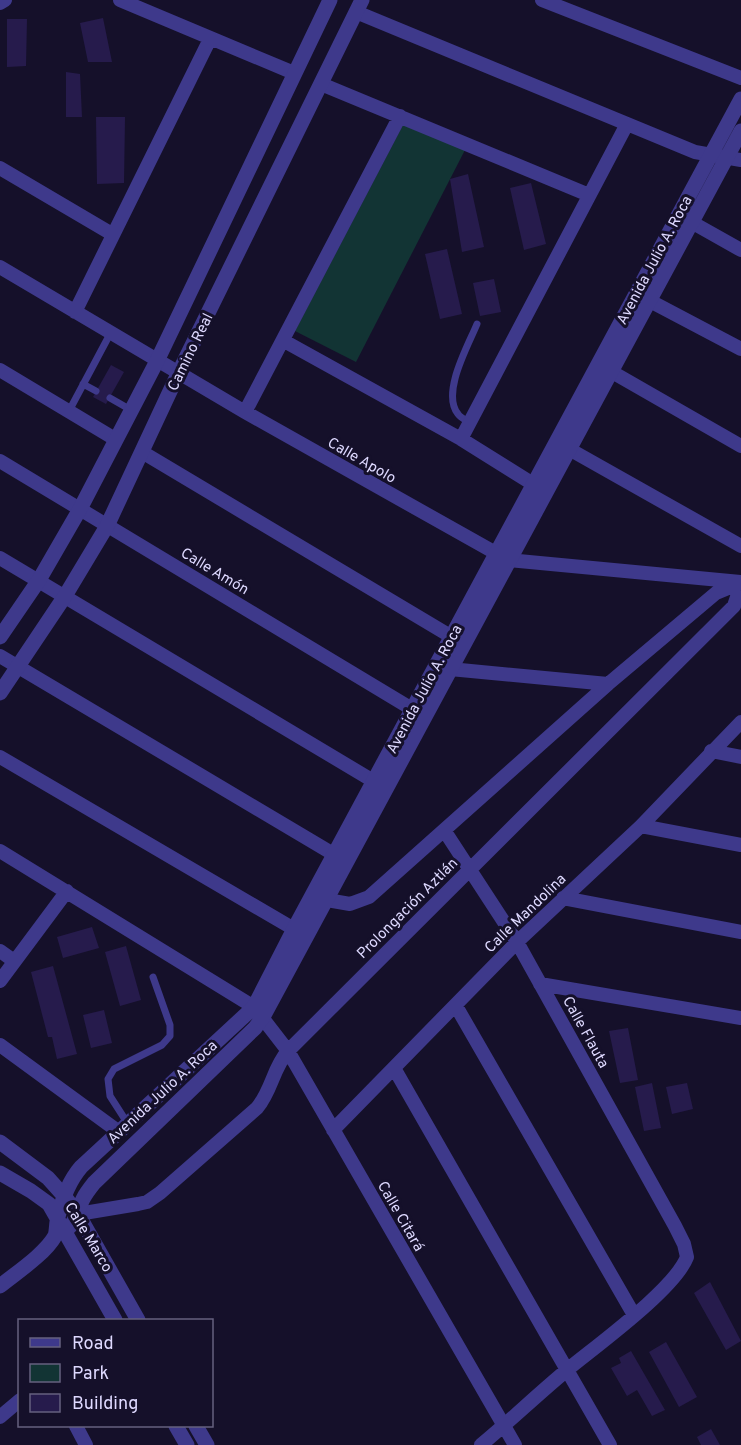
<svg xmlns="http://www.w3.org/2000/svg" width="741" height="1445" font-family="Overpass,sans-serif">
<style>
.green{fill:#123434}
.building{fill:#261b4c}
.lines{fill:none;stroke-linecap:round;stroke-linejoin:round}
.service{stroke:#3e398b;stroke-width:7}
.minor{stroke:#3e398b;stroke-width:14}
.tertiary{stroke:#3e398b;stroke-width:15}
.labels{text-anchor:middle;stroke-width:6;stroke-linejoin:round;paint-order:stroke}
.street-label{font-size:15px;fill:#ded9ff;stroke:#15102a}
</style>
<rect width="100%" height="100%" fill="#15102a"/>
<path class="green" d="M404 123 466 148 356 362 295 331Z"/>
<path class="building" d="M103 18 112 62H88L80 23Z
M7 19H27L26 66 7 67Z
M66 72 80 74 82 117H66Z
M96 117H125L124 183 97 184Z
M468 174 484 247 462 252 450 179Z
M531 183 546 244 524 250 510 188Z
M447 249 462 314 440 319 425 254Z
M494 279 501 312 480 316 473 283Z
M111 365 124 372 106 404 93 397Z
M92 927 99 948 63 958 57 937Z
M126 946 141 1000 120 1006 105 952Z
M53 966 77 1054 57 1059 52 1037H48L31 972Z
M104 1010 112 1043 91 1048 83 1015Z
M628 1028 638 1080 620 1083 609 1031Z
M652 1083 661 1128 644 1131 635 1087Z
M687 1083 693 1109 672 1114 666 1087Z
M710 1282 741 1341 726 1350 694 1293Z
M666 1342 697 1397 679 1407 649 1352Z
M631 1351 665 1410 652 1416 637 1390 627 1396 611 1368 621 1363 619 1358Z
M711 1429 720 1445H701L697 1437Z"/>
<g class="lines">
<path class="service" d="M83 384 96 391
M110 398 131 410
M69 411 110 334
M470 423C466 420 461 418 458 414 441 393 468 346 477 324
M128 1124 110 1096 108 1079 114 1069 162 1045 170 1036V1025L153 977"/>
<path class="minor" d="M120 0 294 73
M542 0 741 78
M0 3 5 0
M356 12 695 152 741 160
M321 84 589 195
M0 168 112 234
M693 223 741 250
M0 267 245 412 508 560 741 582
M650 301 741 349
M75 312 210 39
M284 341 461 439 533 484
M0 370 115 439
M612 372 741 446
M245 412 400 116
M461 439 627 124
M569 449 741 546
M142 452 452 637
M0 461 412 709
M0 558 375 782
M0 656 335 855
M450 669 608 684
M711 751 741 757
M0 757 294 929
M641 826 741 845
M444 830 517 942 675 1226 684 1244 687 1257C675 1289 596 1346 567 1370 538 1394 510 1421 481 1445
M0 851 254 1007 288 1051 515 1445
M563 898 741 932
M327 900 350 904 369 897 608 684 716 593 740 583
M0 951 14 961
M0 981 67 891
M540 984 741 1018
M456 1006 634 1315
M0 1045 119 1132
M394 1068 610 1445
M333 1130 517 942 641 826 741 722
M78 1214 138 1204 147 1202 160 1193 257 1108C272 1090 273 1068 288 1051L734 606 741 585
M0 1417 20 1400
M76 1426 86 1445"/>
<path class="tertiary" d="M0 637 39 580 80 509 157 361 330 0
M0 693 65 596 107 526 179 372 362 0
M0 1142 48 1178 65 1197 78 1214 138 1320
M0 1173 31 1191 49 1204 115 1320
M56 1234C76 1229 75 1215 83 1199 86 1193 90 1188 94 1183L255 1028 263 1017 741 131
M0 1286C16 1273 45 1254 55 1236 57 1230 56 1223 58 1217 62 1200 69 1181 81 1167L254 1007 294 929 741 99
M176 1426 187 1445
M196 1426 207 1445"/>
</g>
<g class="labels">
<g class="street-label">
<text transform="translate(654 260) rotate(-62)" y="5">Avenida Julio A. Roca</text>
<text transform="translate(190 352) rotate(-64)" y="5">Camino Real</text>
<text transform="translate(362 460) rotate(30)" y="5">Calle Apolo</text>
<text transform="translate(215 571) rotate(31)" y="5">Calle Amón</text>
<text transform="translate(424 689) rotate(-62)" y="5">Avenida Julio A. Roca</text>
<text transform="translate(407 908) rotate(-45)" y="5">Prolongación Aztlán</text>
<text transform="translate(525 913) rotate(-44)" y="5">Calle Mandolina</text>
<text transform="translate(586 1032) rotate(61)" y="5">Calle Flauta</text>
<text transform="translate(162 1092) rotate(-43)" y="5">Avenida Julio A. Roca</text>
<text transform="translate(401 1216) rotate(60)" y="5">Calle Citará</text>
<text transform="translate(89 1237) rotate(59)" y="5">Calle Marco</text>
</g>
</g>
<rect x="18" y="1319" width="195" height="108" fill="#15102a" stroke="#65607f" stroke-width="1.5"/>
<rect x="30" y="1338" width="30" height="9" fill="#3e398b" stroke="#65607f" stroke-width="1.5"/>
<text x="72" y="1349" font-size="18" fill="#ded9ff">Road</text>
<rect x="30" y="1364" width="30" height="18" fill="#123434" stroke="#65607f" stroke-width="1.5"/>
<text x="72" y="1379" font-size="18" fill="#ded9ff">Park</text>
<rect x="30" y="1394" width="30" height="18" fill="#261b4c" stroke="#65607f" stroke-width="1.5"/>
<text x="72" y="1409" font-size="18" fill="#ded9ff">Building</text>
</svg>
